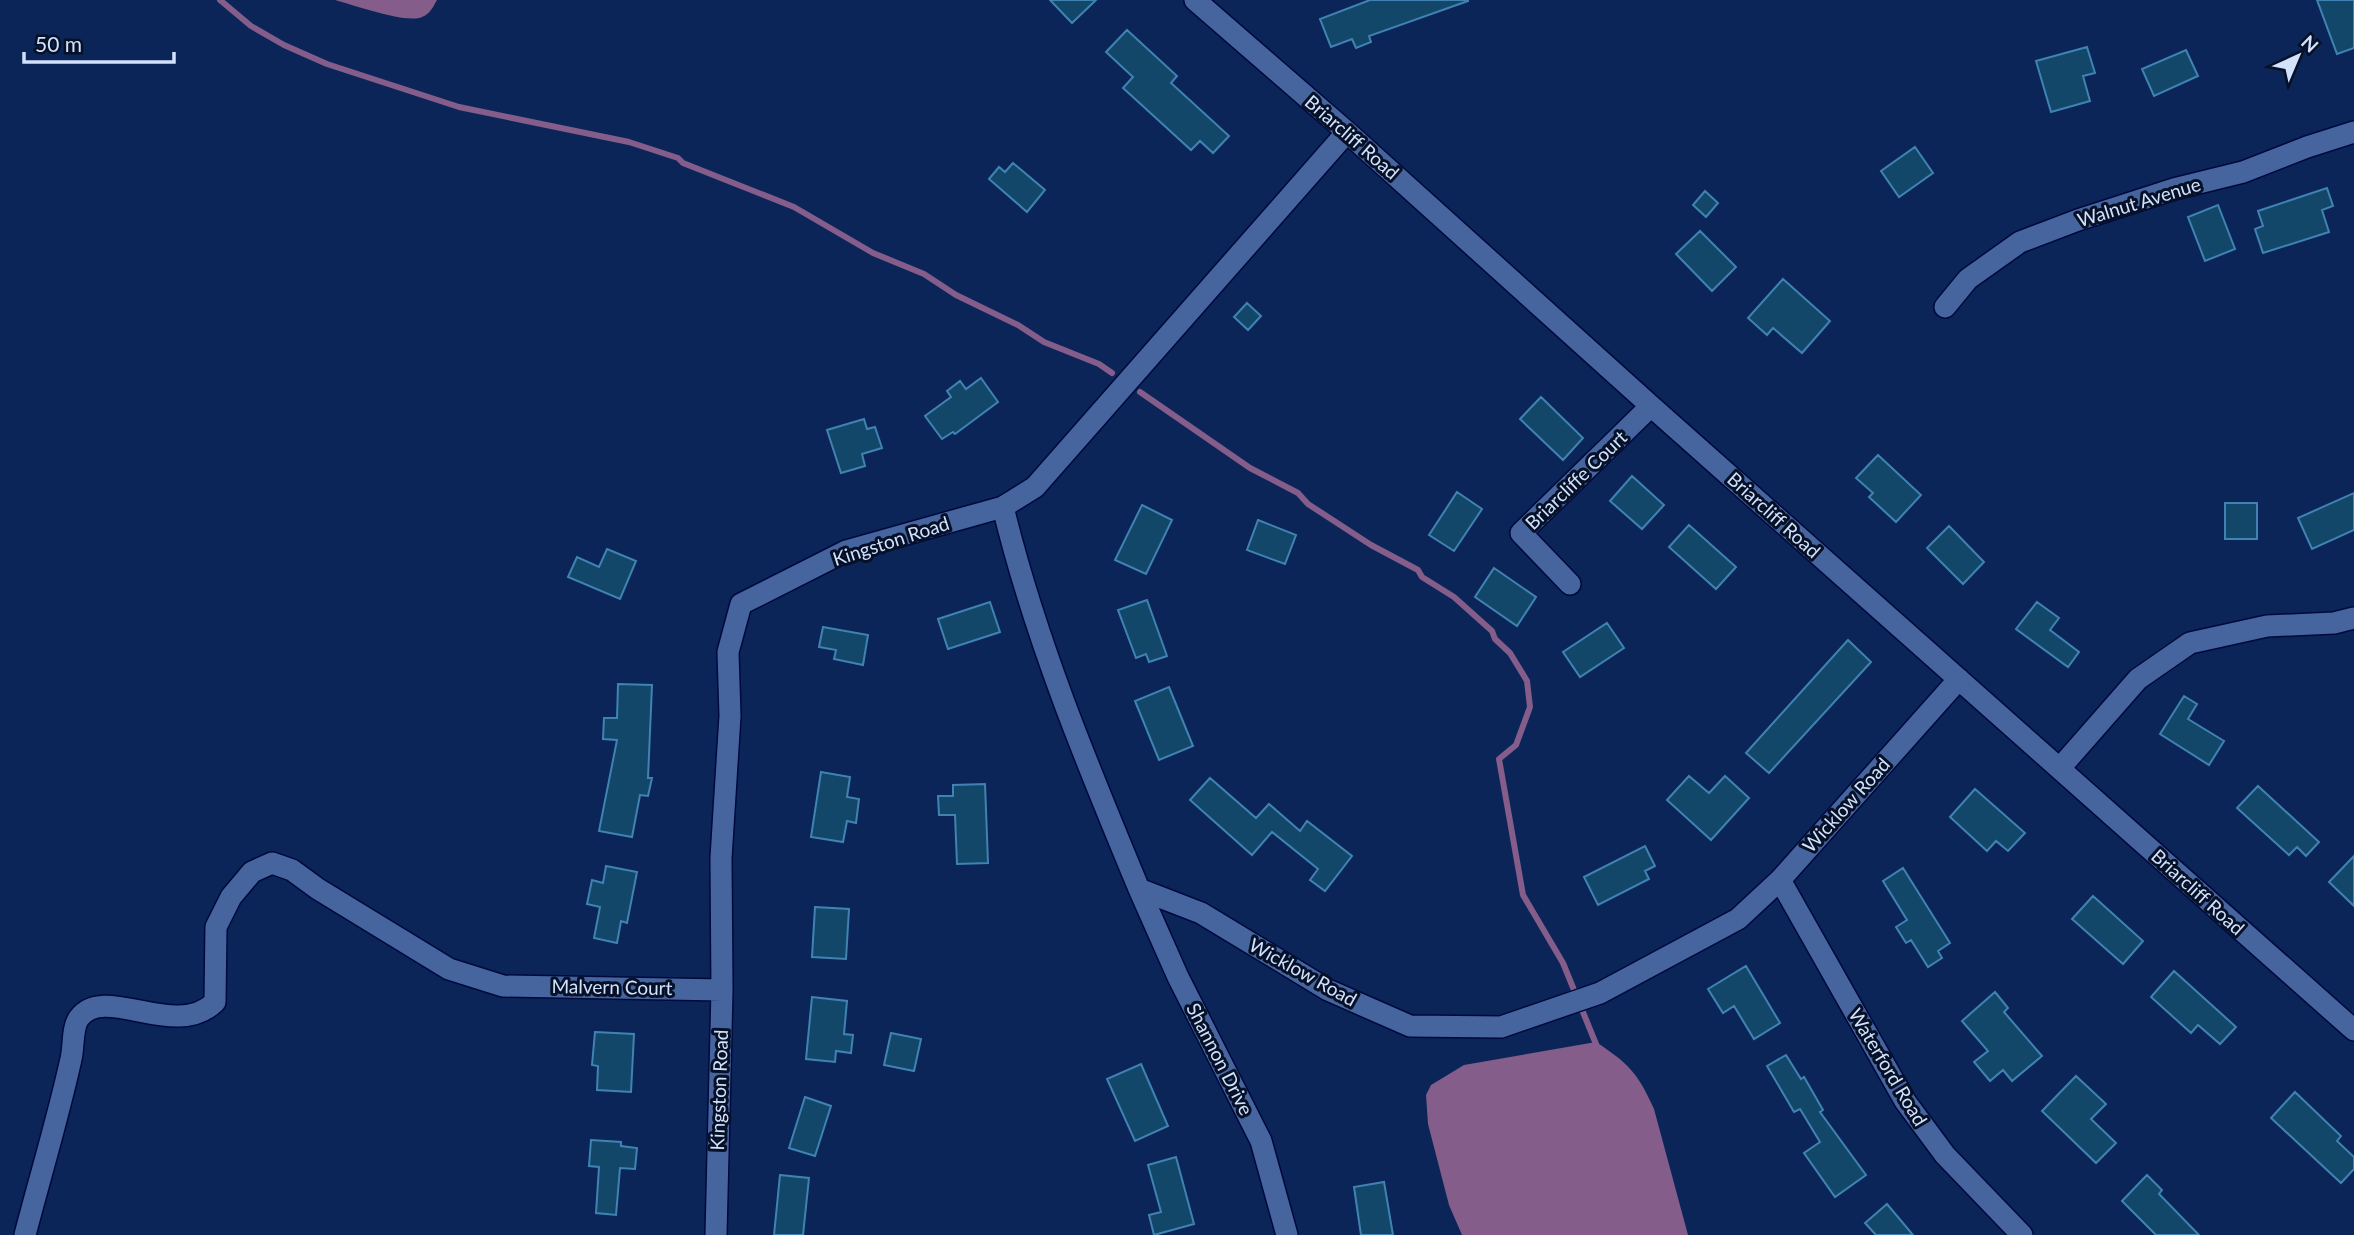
<svg xmlns="http://www.w3.org/2000/svg" width="2354" height="1235" font-family="Lato,sans-serif">
<style>
.water{fill:#845d8a}
.lines{fill:none;stroke-linecap:round;stroke-linejoin:round}
.stream{stroke:#845d8a;stroke-width:6}
.building{fill:#124769;stroke:#4083b2;stroke-width:2}
.minor-casing{stroke:#00093d;stroke-width:24}
.minor{stroke:#46659f;stroke-width:21}
.labels{text-anchor:middle;stroke-width:6;stroke-linejoin:round;paint-order:stroke}
.street-label{font-size:19px;fill:#d2e1fc;stroke:#061128}
</style>
<rect width="100%" height="100%" fill="#0b2559"/>
<path class="water" d="M335 0H437C433 7 430 14 422 17 406 24 354 5 335 0Z
M1596 1042C1628 1063 1638 1073 1654 1109L1688 1235H1462L1449 1205 1428 1124 1426 1095 1431 1085 1464 1065Z"/>
<g class="lines">
<path class="stream" d="M220 0 251 26 284 45 327 64 459 107 629 142 678 158 683 163 794 207 873 253 924 274 956 295 1018 325 1044 342 1099 364 1112 373
M1140 392 1250 468 1298 493 1308 504 1371 545 1418 570 1422 577 1454 597 1492 631 1495 639 1510 653 1527 681 1530 707 1516 745 1499 759 1523 895 1563 963 1598 1049"/>
</g>
<path class="building" d="M1050 0H1096L1072 23Z
M1370 0H1468V1L1369 36 1371 42 1356 48 1352 39 1331 47 1320 19Z
M2317 0H2354V48L2337 54Z
M1127 30 1177 76 1171 83 1229 136 1213 153 1200 141 1191 150 1123 88 1133 77 1106 52Z
M2087 47 2095 73 2083 76 2090 101 2051 112 2036 61Z
M2186 50 2198 76 2154 96 2142 69Z
M1915 147 1933 173 1899 197 1881 171Z
M1013 163 1045 190 1027 212 989 179 999 167 1005 172Z
M2327 188 2333 206 2322 210 2329 232 2263 253 2255 229 2263 226 2258 211Z
M1705 191 1718 203 1706 217 1693 205Z
M2218 205 2235 249 2205 261 2188 217Z
M1700 231 1736 267 1712 291 1676 254Z
M1783 279 1830 321 1802 353 1773 328 1767 335 1748 318Z
M1247 303 1261 316 1248 330 1234 317Z
M981 378 998 402 955 434 953 432 942 439 925 416 951 397 947 391 960 381 966 389Z
M1541 397 1583 438 1563 460 1520 419Z
M864 419 867 429 875 427 882 448 862 454 865 466 841 473 827 430Z
M1878 455 1921 495 1896 522 1869 497 1873 493 1856 478Z
M1632 476 1664 505 1642 529 1610 501Z
M1457 492 1482 509 1454 551 1429 535Z
M2354 493V530L2312 549 2298 518Z
M2225 503H2257V539H2225Z
M1142 505 1172 520 1146 574 1115 560Z
M1258 520 1296 535 1285 564 1247 550Z
M1689 525 1736 567 1716 589 1669 547Z
M1949 526 1984 562 1963 584 1927 548Z
M607 549 636 561 620 599 568 577 577 557 599 567Z
M1494 568 1536 597 1517 626 1475 597Z
M1147 600 1167 656 1149 662 1146 654 1136 658 1118 610Z
M990 602 1000 632 948 649 938 619Z
M2037 602 2059 618 2050 630 2079 652 2068 667 2016 629Z
M1607 623 1624 648 1580 677 1563 652Z
M823 627 868 635 863 665 834 659 836 650 819 647Z
M1848 640 1871 662 1769 773 1746 753Z
M618 684 652 685 648 778H652L648 796 640 795 632 837 599 831 617 740 603 739 604 718H617Z
M1169 687 1193 746 1159 760 1135 701Z
M2184 696 2197 704 2188 719 2224 741 2209 765 2160 734Z
M821 772 850 777 847 797 859 799 856 823 847 821 843 842 811 837Z
M1689 776 1709 793 1725 776 1749 798 1711 840 1667 800Z
M1210 778 1256 818 1269 804 1300 831 1307 821 1352 856 1325 891 1310 880 1318 869 1272 832 1252 855 1190 800Z
M985 784 988 863 957 864 955 815H939L938 796H953V785Z
M2258 786 2319 842 2306 856 2297 847 2289 855 2237 808Z
M1975 789 2025 833 2008 851 1996 841 1987 851 1950 817Z
M1645 846 1655 866 1645 871 1649 879 1598 905 1584 877Z
M2354 856V906L2329 882Z
M606 866 637 872 627 923 621 921 617 943 594 938 600 907 587 904 592 880 603 883Z
M1903 868 1950 943 1938 951 1942 958 1928 967 1911 940 1906 943 1896 927 1907 920 1883 881Z
M2093 896 2143 941 2123 964 2072 919Z
M815 907 849 909 846 959 812 957Z
M1746 966 1780 1023 1754 1039 1734 1006 1723 1013 1708 989Z
M2174 971 2236 1027 2220 1044 2198 1025 2191 1033 2151 997Z
M1995 992 2008 1008 2004 1012 2042 1056 2012 1081 2003 1070 1990 1081 1974 1062 1988 1051 1962 1021Z
M812 997 847 1001 844 1034 853 1035 851 1053 836 1051 835 1062 806 1059Z
M595 1032 634 1034 631 1092 597 1090 598 1066 592 1065Z
M891 1033 921 1039 914 1071 884 1065Z
M1786 1055 1801 1079 1804 1077 1823 1110 1820 1112 1866 1175 1835 1197 1804 1153 1820 1142 1800 1109 1794 1112 1767 1066Z
M1141 1064 1168 1126 1135 1141 1107 1079Z
M2076 1076 2106 1104 2091 1119 2116 1143 2096 1163 2042 1111Z
M2295 1092 2341 1136 2337 1141 2354 1157V1169L2341 1183 2271 1118Z
M805 1097 831 1106 815 1156 789 1148Z
M591 1140 621 1142V1146L637 1148 635 1169 620 1168 616 1215 596 1213 599 1167 589 1166Z
M1176 1157 1194 1224 1154 1235 1149 1215 1161 1212 1148 1165Z
M780 1175 809 1178 803 1235H774Z
M2147 1175 2162 1190 2159 1194 2199 1235H2156L2122 1201Z
M1384 1182 1393 1235H1361L1354 1187Z
M1887 1204 1913 1235H1876L1865 1223Z"/>
<g class="lines">
<defs>
<path id="minor" d="M1195 0 1347 132 1651 406 2354 1030
M1945 307 1968 279 2020 242 2078 220 2174 189 2243 172 2307 147 2354 132
M1003 507C1035 639 1087 764 1139 889L1201 913 1328 990 1410 1026 1501 1027 1600 993 1738 919 1780 880 1959 679
M1570 584 1521 533 1651 406
M2060 768 2138 679 2190 643 2267 626 2334 623 2354 618
M1780 880 1905 1101 1945 1155 2022 1235
M1139 889 1178 977 1261 1141 1287 1235
M25 1235C40 1177 58 1118 71 1059 74 1047 72 1027 79 1018 105 983 175 1041 215 1002L216 927 231 897 252 872 272 863 292 870 318 889 449 969 503 986 722 990
M716 1235 722 990 721 858 730 716 728 652 741 604 846 551 1003 507 1035 487 1347 132"/>
</defs>
<use href="#minor" class="minor-casing"/>
<use href="#minor" class="minor"/>
</g>
<g class="labels">
<g class="street-label">
<text transform="translate(1352 137) rotate(41)" y="7">Briarcliff Road</text>
<text transform="translate(2139 202) rotate(-17)" y="7">Walnut Avenue</text>
<text transform="translate(1576 480) rotate(-44)" y="7">Briarcliffe Court</text>
<text transform="translate(1774 515) rotate(42)" y="7">Briarcliff Road</text>
<text transform="translate(891 541) rotate(-18)" y="7">Kingston Road</text>
<text transform="translate(1846 805) rotate(-48)" y="7">Wicklow Road</text>
<text transform="translate(2198 892) rotate(42)" y="7">Briarcliff Road</text>
<text transform="translate(1303 972) rotate(29)" y="7">Wicklow Road</text>
<text transform="translate(612 987) rotate(1)" y="7">Malvern Court</text>
<text transform="translate(1220 1059) rotate(63)" y="7">Shannon Drive</text>
<text transform="translate(1888 1067) rotate(59)" y="7">Waterford Road</text>
<text transform="translate(719 1090) rotate(-88)" y="7">Kingston Road</text>
</g>
</g>
<g transform="translate(2298 56) rotate(44)" stroke="#061128" stroke-width="5" paint-order="stroke">
<path d="M0-5L12 26L0 18L-12 26Z" fill="#d2e1fc"/>
<text y="-10" font-size="19" font-weight="bold" text-anchor="middle" fill="#d2e1fc">N</text>
</g>
<path d="M24 52v10h150v-10" fill="none" stroke="#d2e1fc" stroke-width="3.5"/>
<text x="35" y="52" font-size="21" fill="#d2e1fc" stroke="#061128" stroke-width="5" paint-order="stroke">50 m</text>
</svg>
